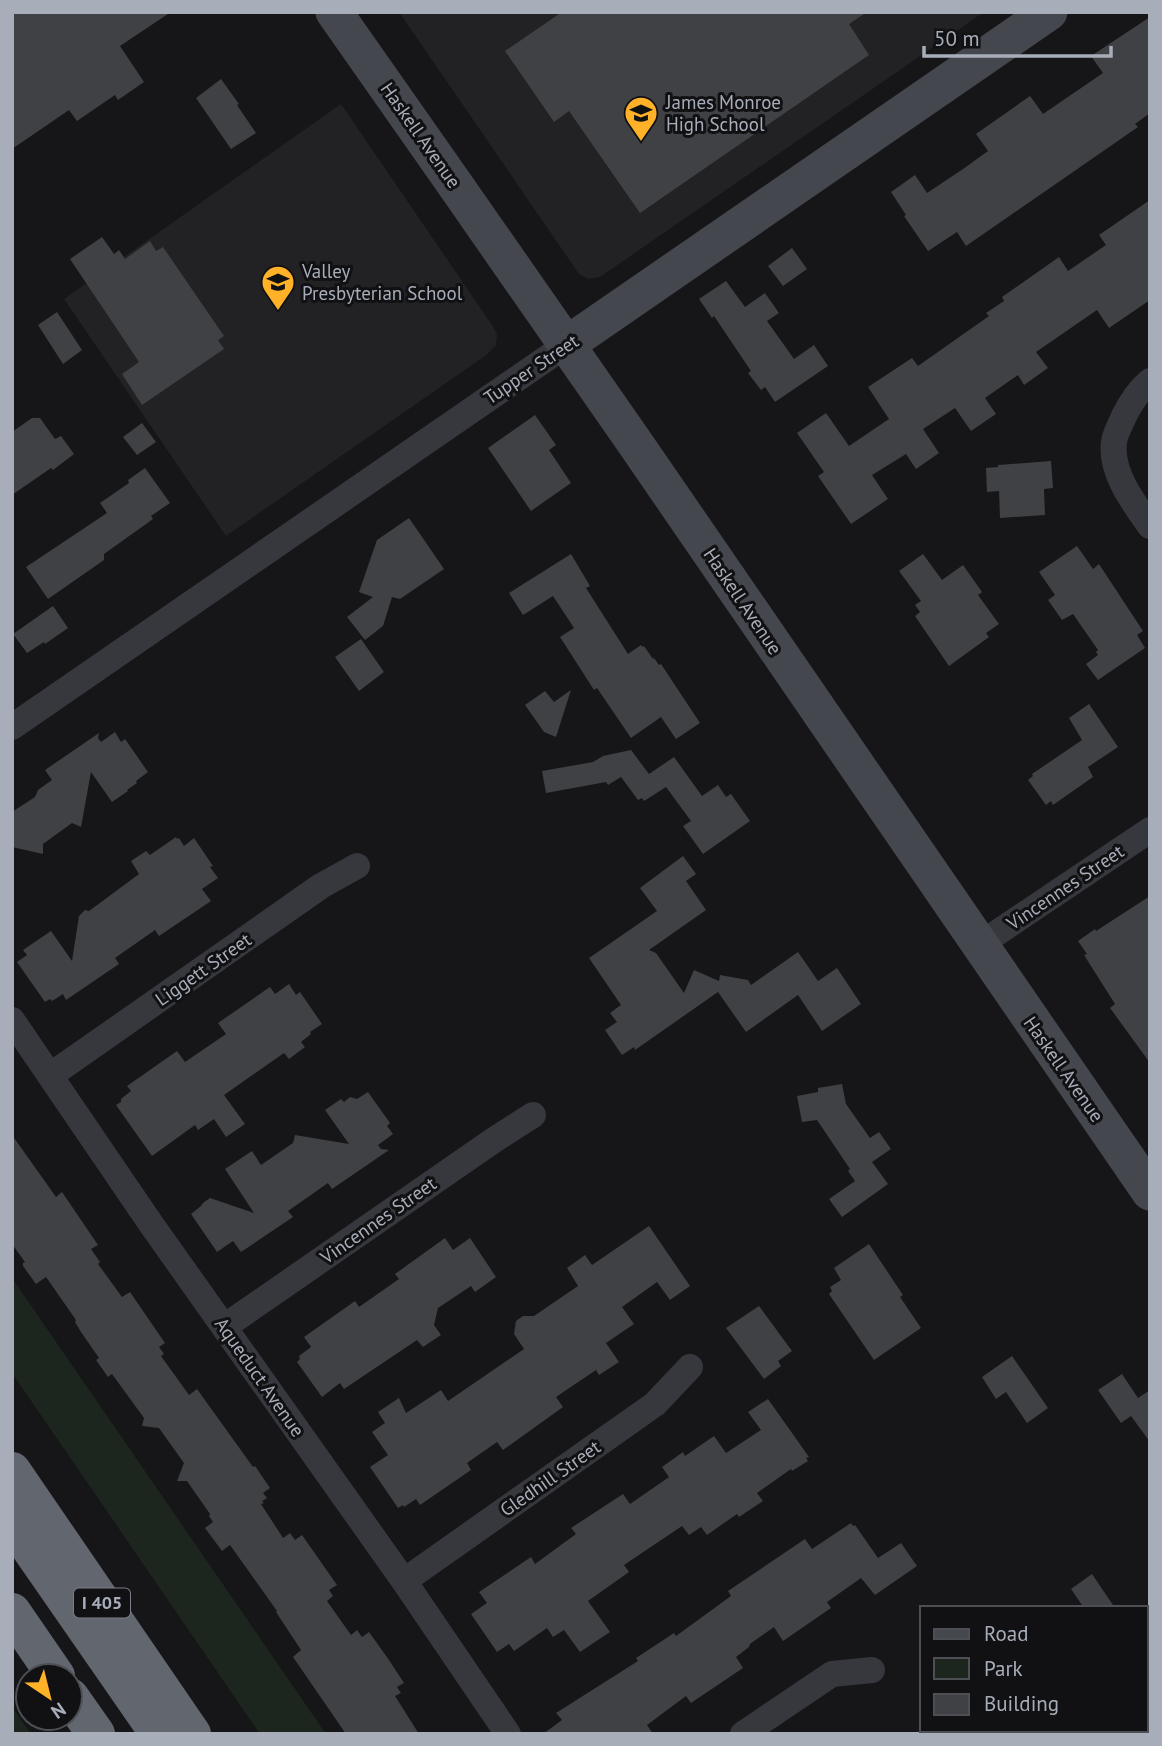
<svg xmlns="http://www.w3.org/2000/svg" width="1162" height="1746" font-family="'PT Sans',sans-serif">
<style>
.built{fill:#222225}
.green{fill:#1d261e}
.building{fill:#404145}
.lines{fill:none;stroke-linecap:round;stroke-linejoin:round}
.street{stroke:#36383d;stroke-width:26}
.secondary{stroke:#44474d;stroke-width:37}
.highway{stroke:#62666f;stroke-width:38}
.labels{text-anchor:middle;stroke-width:6;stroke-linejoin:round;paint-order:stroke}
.shield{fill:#111113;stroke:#7a7e87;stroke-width:2}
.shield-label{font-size:18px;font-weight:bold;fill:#a7adb9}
.poi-label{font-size:19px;fill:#a7adb9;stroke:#111113;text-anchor:start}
.street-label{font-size:19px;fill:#a7adb9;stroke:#111113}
</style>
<rect width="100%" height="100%" fill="#161618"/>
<path class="built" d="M399 12H984L600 277 588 279 579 274Z
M341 104 492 325 497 334 496 345 485 356 226 536 64 299Z"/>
<path class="green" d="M12 1278 326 1734H260L12 1373Z
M12 1707 31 1734H12Z"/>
<path class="building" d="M12 12H171L120 46 144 82 118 100 115 95 77 121 69 110 12 149Z
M562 12H867L849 24 869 55 640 213 569 111 554 122 505 51Z
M1150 17V113L1135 124 1138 127 966 246 957 232 928 251 904 216 906 215 891 192 915 175 927 193 963 169 988 151 976 134 1030 96 1043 114 1103 73 1091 56Z
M221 79 239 104 237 105 256 133 231 149 196 98Z
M1150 200V300L1109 328 1097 310 1036 352 1048 368 1024 385 1018 375 985 398 996 414 971 431 955 408 923 429 939 453 916 469 906 454 872 475 888 499 851 524 818 476 824 472 797 433 826 413 849 446 889 419 868 387 912 358 918 366 989 316 986 313 1004 301 1002 297 1059 257 1068 271 1106 245 1099 235Z
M102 237 114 254 119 250 125 259 150 241 156 251 163 247 224 336 218 340 224 349 142 405 122 374 139 362 70 259Z
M792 248 807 269 783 286 768 266Z
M726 281 745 307 765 293 779 313 767 321 794 359 814 345 828 366 775 402 765 387 761 390 748 373 751 371 714 316 712 318 699 299Z
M57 312 82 350 63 364 38 325Z
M535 415 556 445 549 450 571 483 531 511 488 448Z
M32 418H40L55 439 61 436 74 454 53 470 51 468 12 495V432Z
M142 423 156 442 137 455 123 437Z
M1051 461 1053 488 1044 489 1045 515 1000 518 999 491 987 492 986 468 998 467V465Z
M145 468 170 503 151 516 153 519 104 554V560L48 599 26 567 107 513 100 503 129 483 128 480Z
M409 518 444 569 400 599 392 597 383 626 365 640 347 617 373 597 359 592 377 540Z
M1077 546 1093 569 1099 564 1143 631 1137 635 1145 648 1098 680 1086 664 1098 655 1096 652 1098 650 1073 614 1062 620 1048 600 1055 595 1039 572Z
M571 554 590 586 586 588 628 654 641 645 643 647 644 646 653 659 654 658 659 665 661 664 700 723 676 739 661 717 631 738 597 688 594 690 560 637 574 628 553 596 523 615 509 593Z
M923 554 942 580 963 565 982 592 978 595 999 624 986 633 989 637 949 666 915 616 920 612 915 605 921 601 899 571Z
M53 606 68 628 45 644 44 642 27 653 13 634Z
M361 639 384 672 359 691 335 657Z
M571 690 556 737 544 732 525 705 545 691 554 702Z
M1089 704 1118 747 1088 767 1093 777 1053 805 1051 801 1046 805 1028 780 1033 776 1032 774 1082 740 1069 718Z
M115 732 121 742 125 739 148 772 136 781 137 783 127 790 128 791 112 802 91 772 81 827 72 823 43 844V854L12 847V812L35 797 38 790 52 780 45 770 99 733 98 738 101 742Z
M631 750 649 774 674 757 702 796 718 785 726 797 731 794 750 821 703 854 683 826 691 821 666 787 644 801 642 798 638 800 621 777 608 785 606 782 546 793 542 771 593 762 603 756Z
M176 837 177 839 179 838 184 846 194 838 213 866 210 867 218 878 202 889 211 901 159 936 155 930 115 958 119 964 66 1000 63 994 52 1001 50 999 45 1002 17 962 27 955 23 950 51 931 72 961 79 916 85 910 89 911 139 874 131 861 146 851 150 855Z
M683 856 696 874 686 881 706 910 649 950 656 953 684 993 694 970 719 981 720 975 748 980 751 985 798 952 818 981 837 968 861 1004 822 1031 798 995 746 1032 718 992 635 1050 634 1047 622 1055 605 1030 617 1022 610 1013 621 1005 589 958 657 911 640 888Z
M1150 896V1063L1110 1008 1115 1004 1084 955 1087 954 1078 941 1095 929 1096 931Z
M289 984 296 995 300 992 322 1024 310 1032 311 1034 301 1042 305 1047 289 1059 284 1053 224 1095 245 1124 226 1137 214 1119 198 1130 195 1125 152 1156 116 1105 121 1102V1099L131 1091 127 1086 177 1051 185 1062 226 1034 218 1023 270 987 275 994Z
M842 1084 846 1104 870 1138 879 1132 891 1149 872 1162 888 1184 842 1217 829 1199 855 1181 848 1171 850 1169 817 1120 802 1122 797 1096 818 1092V1088Z
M368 1092 390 1123 387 1126 393 1134 378 1145 381 1149 389 1150 332 1189 328 1183 288 1211 293 1217 241 1252 233 1241 217 1252 191 1214 201 1206 203 1203 210 1198 254 1213 225 1169 252 1151 261 1165 293 1143 295 1135 349 1144 325 1110 341 1099 344 1102 350 1097 357 1099Z
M12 1135 56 1197 62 1192 98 1245 91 1249 100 1262 98 1264 122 1297 130 1292 165 1343 159 1347 164 1354 161 1356 189 1395 197 1389 253 1467 255 1466 270 1488 263 1493 267 1498 262 1501 264 1503 261 1504 283 1538 290 1533 295 1540 302 1535 337 1585 329 1590 333 1596 327 1601 351 1635 357 1630 362 1637 369 1632 389 1660 404 1683 397 1687 401 1693 395 1696 419 1734H346L293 1657 301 1650 276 1612 277 1611 230 1545 222 1551 205 1528 213 1522 209 1516 210 1514 187 1481H177L184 1463 159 1428 142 1426 144 1418 112 1374 108 1377 96 1360 99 1358 81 1332 75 1322 76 1320 46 1277 36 1284 23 1266V1263L25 1262 12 1244Z
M649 1226 690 1286 670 1300 657 1282 622 1307 634 1324 606 1343 619 1362 599 1375 596 1370 556 1397 563 1407 503 1450 497 1442 467 1463 471 1470 420 1505 416 1499 404 1507 403 1505 398 1508 370 1467 388 1455 372 1432 385 1423 378 1412 399 1398 406 1413 441 1390 448 1401 524 1349 514 1334 516 1321 523 1316H534L578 1286 567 1268 585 1255 592 1265Z
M445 1238 453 1250 470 1238 496 1277 475 1292 471 1286 438 1308 434 1325 441 1335 423 1347 417 1340 344 1389 340 1383 322 1397 297 1362 300 1359 299 1356 311 1347 304 1337 355 1301 359 1307 399 1279 395 1274Z
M869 1244 903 1295 900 1297 921 1328 874 1360 829 1294 832 1291 830 1287 841 1280 834 1268Z
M759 1306 792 1351 778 1361 781 1366 764 1379 726 1328Z
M1012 1356 1048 1408 1027 1423 1006 1392 996 1399 982 1377Z
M1122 1374 1138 1398 1150 1390V1442L1131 1416 1121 1423 1098 1390Z
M768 1399 809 1457 806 1458 808 1461 792 1471 791 1469 757 1493 763 1501 739 1517 737 1514 707 1535 701 1527 689 1535 682 1526 624 1565 629 1572 588 1601 610 1632 580 1652 564 1630 553 1637 547 1628 514 1651 509 1644 497 1652 471 1614 487 1603 479 1592 531 1557 535 1564 576 1534 571 1528 623 1494 630 1504 669 1477 662 1467 683 1452 685 1456 714 1436 726 1453 761 1430 748 1412Z
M851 1523 853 1526 855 1525 878 1558 901 1543 917 1566 875 1595 861 1578 827 1602 831 1608 783 1641 774 1627 750 1644 749 1647 736 1657 743 1668 691 1703 686 1696 647 1725 653 1734H543L562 1720 556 1713 638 1661 636 1658 674 1633 676 1636 731 1596 728 1591 805 1539 812 1549Z
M1092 1574 1115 1608H1084L1071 1589Z"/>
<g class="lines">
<path class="street" d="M1150 381C1139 390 1130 404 1124 416 1121 424 1115 433 1114 442 1110 472 1133 502 1150 526
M12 727 566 345
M979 945 1150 830
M12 1020 151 1224 404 1581 508 1734
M51 1075 321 886 357 866
M224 1327 494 1140 533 1115
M404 1581 655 1404 690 1367
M743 1734 832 1674 872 1670"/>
<path class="secondary" d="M334 12 456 186 635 443 1150 1192
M566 345 1049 12"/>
<path class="highway" d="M12 1471 192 1734
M12 1522 159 1734
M12 1612 56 1676
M70 1697 96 1734"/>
</g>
<defs>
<symbol id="school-pin" viewBox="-11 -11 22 30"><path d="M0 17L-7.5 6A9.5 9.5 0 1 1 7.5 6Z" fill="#ffb127" stroke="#111113"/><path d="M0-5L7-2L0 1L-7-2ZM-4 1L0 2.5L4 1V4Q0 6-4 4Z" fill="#111"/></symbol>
</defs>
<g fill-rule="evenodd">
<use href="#school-pin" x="622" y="94" width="38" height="52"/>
<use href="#school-pin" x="259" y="263" width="38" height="52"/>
</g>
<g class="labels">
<rect class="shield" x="74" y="1588.5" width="56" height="29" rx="5"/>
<g class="shield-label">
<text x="102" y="1609">I 405</text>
</g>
<g class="poi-label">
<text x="666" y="109">James Monroe<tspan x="666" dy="22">High School</tspan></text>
<text x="302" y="278">Valley<tspan x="302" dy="22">Presbyterian School</tspan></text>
</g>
<g class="street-label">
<text transform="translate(421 135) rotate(55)" y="7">Haskell Avenue</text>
<text transform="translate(531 369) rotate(-34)" y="7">Tupper Street</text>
<text transform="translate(743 601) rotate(56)" y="7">Haskell Avenue</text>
<text transform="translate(1065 887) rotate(-34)" y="7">Vincennes Street</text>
<text transform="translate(203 969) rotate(-35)" y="7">Liggett Street</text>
<text transform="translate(1064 1069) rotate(55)" y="7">Haskell Avenue</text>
<text transform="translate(378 1220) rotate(-35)" y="7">Vincennes Street</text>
<text transform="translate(260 1377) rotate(55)" y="7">Aqueduct Avenue</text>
<text transform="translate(550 1478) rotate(-35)" y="7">Gledhill Street</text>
</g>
</g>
<rect width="1162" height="1746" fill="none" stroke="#a7adb9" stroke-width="28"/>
<rect x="920" y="1606" width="228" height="126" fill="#111113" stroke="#4d4f55" stroke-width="2"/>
<rect x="934" y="1629" width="35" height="10" fill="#44474d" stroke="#4d4f55" stroke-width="2"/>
<text x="984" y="1641" font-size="21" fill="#a7adb9">Road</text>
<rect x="934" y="1658" width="35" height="21" fill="#1d261e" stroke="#4d4f55" stroke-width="2"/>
<text x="984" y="1676" font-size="21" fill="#a7adb9">Park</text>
<rect x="934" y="1694" width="35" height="21" fill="#404145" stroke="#4d4f55" stroke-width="2"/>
<text x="984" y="1711" font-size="21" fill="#a7adb9">Building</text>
<g transform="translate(49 1697) rotate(145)"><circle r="33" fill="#111113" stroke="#4d4f55" stroke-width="2"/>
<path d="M0-5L12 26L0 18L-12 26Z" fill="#ffb127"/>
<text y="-10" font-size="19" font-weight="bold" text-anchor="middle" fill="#a7adb9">N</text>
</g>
<path d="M924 46v10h187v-10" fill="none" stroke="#a7adb9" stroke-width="3.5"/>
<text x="934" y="46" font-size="21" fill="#a7adb9" stroke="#111113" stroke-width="5" paint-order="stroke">50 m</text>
</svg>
